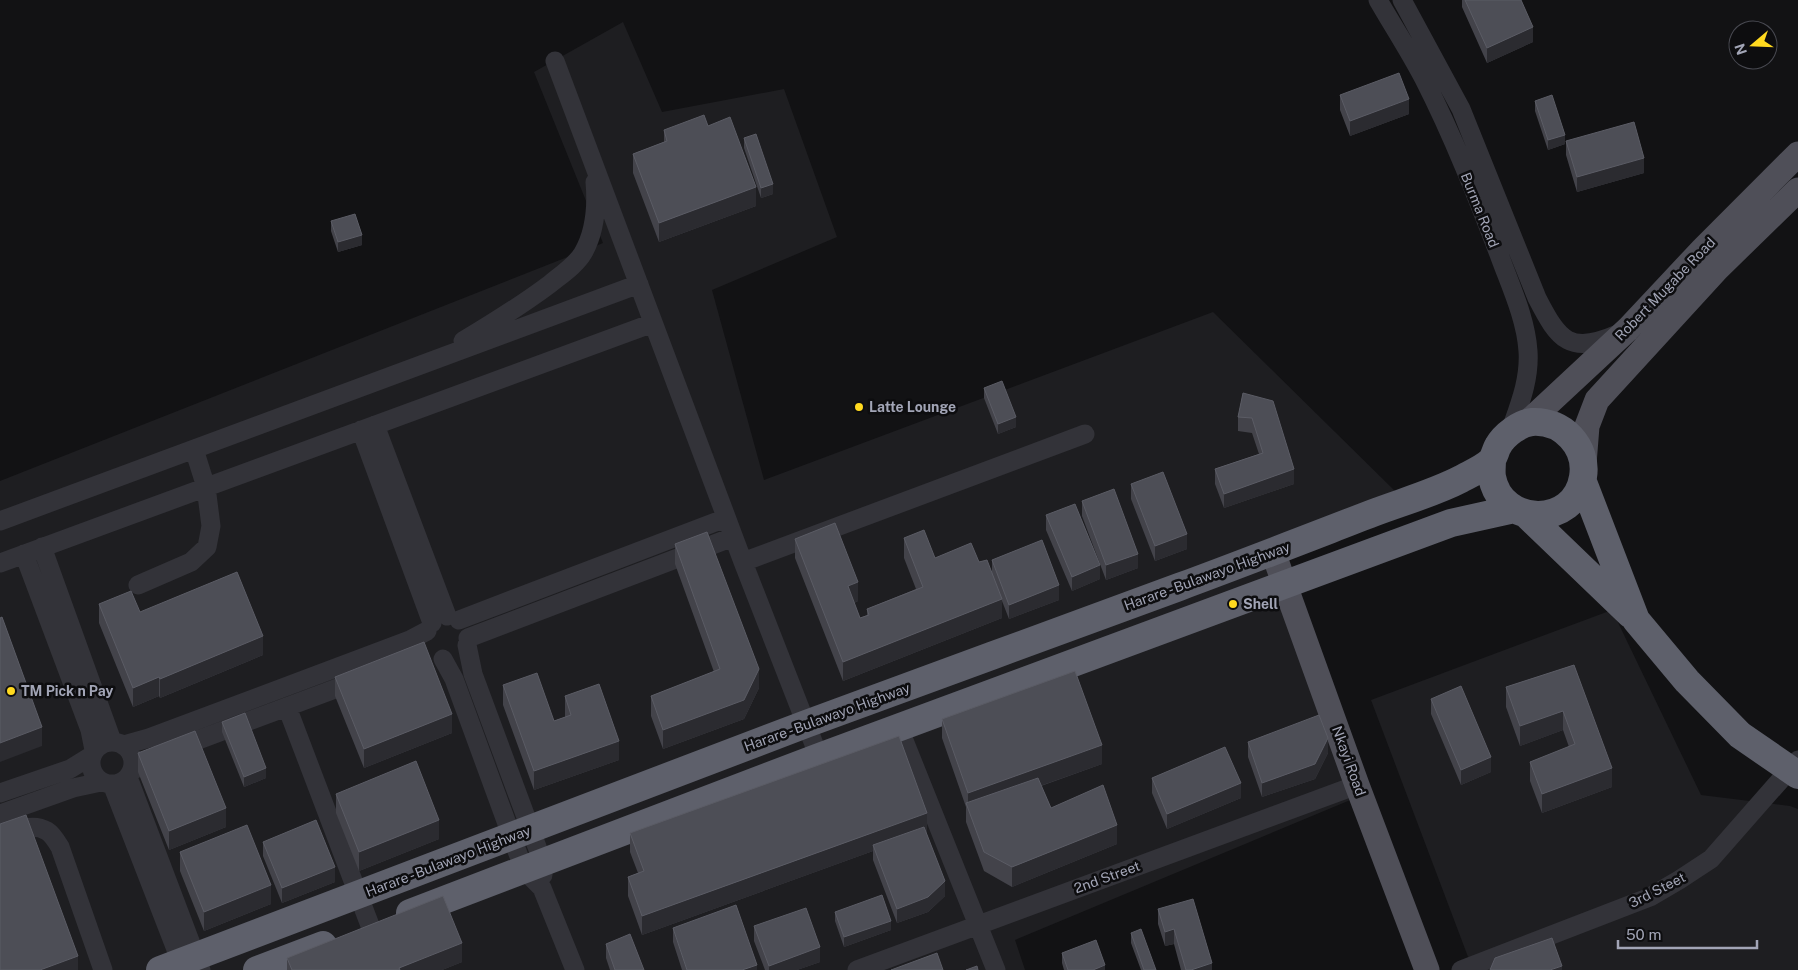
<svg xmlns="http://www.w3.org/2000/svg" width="1798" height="970" font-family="'Public Sans',sans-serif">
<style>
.built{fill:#1e1e21}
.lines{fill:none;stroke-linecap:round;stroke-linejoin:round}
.minor{stroke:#333339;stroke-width:19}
.major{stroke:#4f4f58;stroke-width:25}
.highway{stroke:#5e606b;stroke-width:28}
.wall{fill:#43434a}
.shaded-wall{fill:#2b2b30}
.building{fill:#4d4e56;stroke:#5b5c65}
.poi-dot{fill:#ffd91f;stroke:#0d0d0f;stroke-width:2}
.labels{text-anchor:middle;stroke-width:5;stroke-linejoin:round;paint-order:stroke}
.street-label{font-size:14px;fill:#a2a5b6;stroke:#0d0d0f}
.poi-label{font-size:14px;font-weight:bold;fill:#a2a5b6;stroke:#0d0d0f;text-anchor:start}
</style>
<rect width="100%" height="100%" fill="#121214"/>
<path class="built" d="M623 22 662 112 784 89 837 237 712 290 764 480 1213 312 1398 494 1257 543 1360 796 1015 940 1025 970H0V481L603 243 534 72Z
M1612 610 1701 795 1790 806 1798 809V970H1473L1371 700Z"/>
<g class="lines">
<path class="minor" d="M1378 0C1393 26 1410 52 1424 79 1453 136 1477 197 1500 257 1511 287 1526 319 1528 351 1530 380 1519 406 1510 432
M1402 0 1461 109 1537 298C1559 341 1570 355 1618 334
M555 61 743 562 819 757
M463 341C493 323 522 305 550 284 561 275 576 265 583 253 595 232 597 205 595 182
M375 425 447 616
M361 430 432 623
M0 521 639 284
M42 547 112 741
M24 554 90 730 94 750
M743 562 1085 434
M0 563 653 323
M138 585 191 562 207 547 211 526 206 487 194 449
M459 620 726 518
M468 638 733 537
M467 645 473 674 543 863V875
M443 659 454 679 524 870 542 888 575 970
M287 707 371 928
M899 728 996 970
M91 763a21 21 0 1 1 42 0a21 21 0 1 1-42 0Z
M124 745 149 738 410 640 427 631
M132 771 158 755 359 680
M128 777 201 970
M112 784 184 970
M0 793 70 769 91 756
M0 814 73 788 101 782
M0 837C14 831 32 822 47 831 52 834 57 842 60 847L103 970
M857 970 1357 785
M1461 970 1650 897 1679 880 1711 859 1798 760"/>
<path class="major" d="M1528 422 1628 329 1703 249 1798 154
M1584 464 1587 426 1597 400 1717 269 1798 190
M1273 552 1357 785 1427 970"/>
<path class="highway" d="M1583 482 1636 620 1687 681 1740 735 1798 775
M1527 515 1630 614
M410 913 819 757 1451 523 1514 509
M160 970C375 888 590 805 806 724 930 678 1055 633 1179 587 1244 563 1308 538 1373 513 1402 502 1434 493 1461 479 1470 474 1484 468 1491 461 1494 458 1496 449 1498 446 1504 435 1520 423 1532 422 1563 420 1588 447 1583 477 1575 528 1501 527 1492 477 1491 472 1492 466 1492 460
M257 970 323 945"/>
</g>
<path class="wall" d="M1462 0H1521L1533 42 1487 63 1462 7Z
M1340 95 1409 114 1350 136 1340 110Z
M1535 101 1565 144 1548 150 1535 111Z
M708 126 756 206 659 242 633 173V154L664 142V130Z
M744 138 773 194 761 198 744 148Z
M1566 141 1644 173 1577 192 1566 155Z
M331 221 362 245 338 252 331 231Z
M984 388 1016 427 998 434 984 398Z
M1243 393 1294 484 1224 508 1215 484V469L1259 454 1252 433 1238 431V417Z
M1131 484 1187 549 1155 561 1131 499Z
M1082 501 1138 568 1106 580 1082 516Z
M1046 515 1100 579 1072 591 1046 530Z
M904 538 935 558 979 562 992 573V560L1059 600 1009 619 1002 601V618L843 681 795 558V539L858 601 854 603 860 618 867 615V609L916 589 904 558Z
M675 544 759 688 744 719 663 749 651 716V696L714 672 675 564Z
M99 604 140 612 263 655 160 698 159 696 133 707 99 623Z
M1574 665 1612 787 1542 813 1530 781V762L1569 747 1563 730 1520 746 1506 707V687Z
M335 677 452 733 364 768 335 696Z
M503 685 554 721 565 717V696L619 760 534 790 503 705Z
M1431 699 1491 772 1461 785 1431 714Z
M942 719 1102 764 1041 786 1051 808 1117 844 1012 887 984 871 966 822V807L942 738Z
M222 722 266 778 244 787 222 732Z
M1248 742 1328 753 1315 779 1262 797 1248 757Z
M138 753 226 827 169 850 138 772Z
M1152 778 1241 798 1167 829 1152 793Z
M336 794 439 839 359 871 336 813Z
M926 832 945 896 928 912 897 923 873 860V851L642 935 628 896V877L638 873 630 852V833L927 832Z
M263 842 335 882 282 903 263 856Z
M180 852 271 904 204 931 180 871Z
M1158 909 1212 970H1181L1174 944 1165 946 1158 924Z
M835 912 891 930 844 947 835 921Z
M754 926 820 962 797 970H765L754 941Z
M673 928 757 970H682L673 942Z
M1131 933 1156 970H1141L1131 943Z
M606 944 644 970H610L606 958Z
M1062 953 1105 970H1064L1062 963Z
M287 958 462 962 442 970H287Z"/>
<path class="shaded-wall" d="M1533 27V42L1487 63V48Z
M1409 99V114L1350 136V121Z
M1565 135V144L1548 150V140Z
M1644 158V173L1577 192V177Z
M773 184V194L761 198V188Z
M756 187V206L659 242V223Z
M362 235V245L338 252V242Z
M1016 417V427L998 434V424Z
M1294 469V484L1224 508V494Z
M1187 534V549L1155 561V546Z
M1138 554V568L1106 580V565Z
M1100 565V579L1072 591V577Z
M858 582V601L848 605V586Z
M1059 585V600L1009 619V605Z
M1002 599V618L843 681V662Z
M263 636V655L160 698V679Z
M759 669V688L744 719 663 749V730Z
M159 677V696L133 707V688Z
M1563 711V730L1520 746V726Z
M452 714V733L364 768V749Z
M42 727V746L0 762V743Z
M1328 738V753L1315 779 1262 797V783Z
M619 741V760L534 790V771Z
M1102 745V764L969 811 968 808V793Z
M1491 757V772L1461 785V770Z
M266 768V778L244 787V777Z
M1612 768V787L1542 813V794Z
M1241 783V798L1167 829V814Z
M226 808V827L169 850V831Z
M927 813V832L875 850 873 845V851L642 935V916Z
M439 820V839L359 871V852Z
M1117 825V844L1012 887V867Z
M335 867V882L282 903V888Z
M945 881V896L928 912 897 923V909Z
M271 885V904L204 931V912Z
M891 921V930L844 947V937Z
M1174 929V944L1165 946V932Z
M462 943V962L442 970H399V968Z
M820 947V962L797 970H769V966Z
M78 956V970H40Z
M1212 963V970H1191Z
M757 965V970H742Z
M1105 965V970H1093Z
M1562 966V970H1550Z"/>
<path class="building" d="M1465 0H1521L1533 27 1487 48Z
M1399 73 1409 99 1350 121 1340 95Z
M1552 95 1565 135 1548 140 1535 101Z
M704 115 708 126 730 117 756 187 659 223 633 154 667 141 664 130Z
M1634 122 1644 158 1577 177 1566 141Z
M756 134 773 184 761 188 744 138Z
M355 214 362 235 338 242 331 221Z
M1002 381 1016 417 998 424 984 388Z
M1243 393 1273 401 1294 469 1224 494 1215 469 1263 453 1252 418 1238 417Z
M1163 472 1187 534 1155 546 1131 484Z
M1114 489 1138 554 1106 565 1082 501Z
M1075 504 1100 565 1072 577 1046 515Z
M835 523 858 582 848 586 860 618 869 615 867 609 923 587 904 538 924 530 935 558 971 543 979 562 987 560 1002 599 843 662 795 539Z
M707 532 759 669 744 700 663 730 651 696 720 669 675 544Z
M1042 540 1059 585 1009 605 992 560Z
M237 572 263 636 160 679 159 677 133 688 99 604 131 591 140 612Z
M2 617 42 727 0 743V618Z
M424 642 452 714 364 749 335 677Z
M1574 665 1612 768 1542 794 1530 762 1575 744 1563 711 1520 726 1506 687Z
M1075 671 1102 745 968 793 942 719Z
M537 673 554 721 571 715 565 696 599 684 619 741 534 771 503 685Z
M1461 686 1491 757 1461 770 1431 699Z
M245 713 266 768 244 777 222 722Z
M1319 715 1328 738 1315 764 1262 783 1248 742Z
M195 731 226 808 169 831 138 753Z
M899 736 927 813 642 916 628 877 644 871 630 833Z
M1225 747 1241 783 1167 814 1152 778Z
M416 761 439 820 359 852 336 794Z
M1038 778 1051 808 1103 785 1117 825 1012 867 984 852 966 803Z
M26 815 78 956 40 970H0V824Z
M316 820 335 867 282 888 263 842Z
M247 825 271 885 204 912 180 852Z
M924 827 945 881 928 897 897 909 873 845Z
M882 895 891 921 844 937 835 912Z
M443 896 462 943 399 968 400 970H292L287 958Z
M1193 899 1212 963 1191 970H1186L1174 929 1165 932 1158 909Z
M736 905 757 965 742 970H687L673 928Z
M806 908 820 947 769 966 754 926Z
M1141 929 1156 970H1144L1131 933Z
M630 934 644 970H615L606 944Z
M1552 938 1562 966 1550 970H1490L1495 958Z
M1096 940 1105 965 1093 970H1068L1062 953Z
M937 953 943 970H891Z
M977 966 978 970H966Z"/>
<g class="poi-dot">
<circle cx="859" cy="407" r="5"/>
<circle cx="1233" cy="604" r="5"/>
<circle cx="11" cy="691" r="5"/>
</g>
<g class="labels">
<g class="street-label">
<text transform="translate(1480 210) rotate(68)" y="5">Burma Road</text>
<text transform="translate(1665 289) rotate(-46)" y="5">Robert Mugabe Road</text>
<text transform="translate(1207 576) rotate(-20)" y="5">Harare - Bulawayo Highway</text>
<text transform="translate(827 717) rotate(-20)" y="5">Harare - Bulawayo Highway</text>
<text transform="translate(1349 761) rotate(70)" y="5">Nkayi Road</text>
<text transform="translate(448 861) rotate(-21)" y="5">Harare - Bulawayo Highway</text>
<text transform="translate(1107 877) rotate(-20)" y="5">2nd Street</text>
<text transform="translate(1657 890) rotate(-27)" y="5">3rd Steet</text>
</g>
<g class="poi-label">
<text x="869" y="412">Latte Lounge</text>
<text x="1243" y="609">Shell</text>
<text x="21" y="696">TM Pick n Pay</text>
</g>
</g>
<g transform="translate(1753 45) rotate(251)"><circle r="24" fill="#0d0d0f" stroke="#494a52"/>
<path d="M0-4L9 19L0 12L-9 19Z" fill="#ffd91f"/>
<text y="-8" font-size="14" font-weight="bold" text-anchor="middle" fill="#a2a5b6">N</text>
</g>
<path d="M1618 940v8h139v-8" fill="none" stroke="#a2a5b6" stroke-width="2.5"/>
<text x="1626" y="940" font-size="15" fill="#a2a5b6" stroke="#0d0d0f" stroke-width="4" paint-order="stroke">50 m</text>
</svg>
